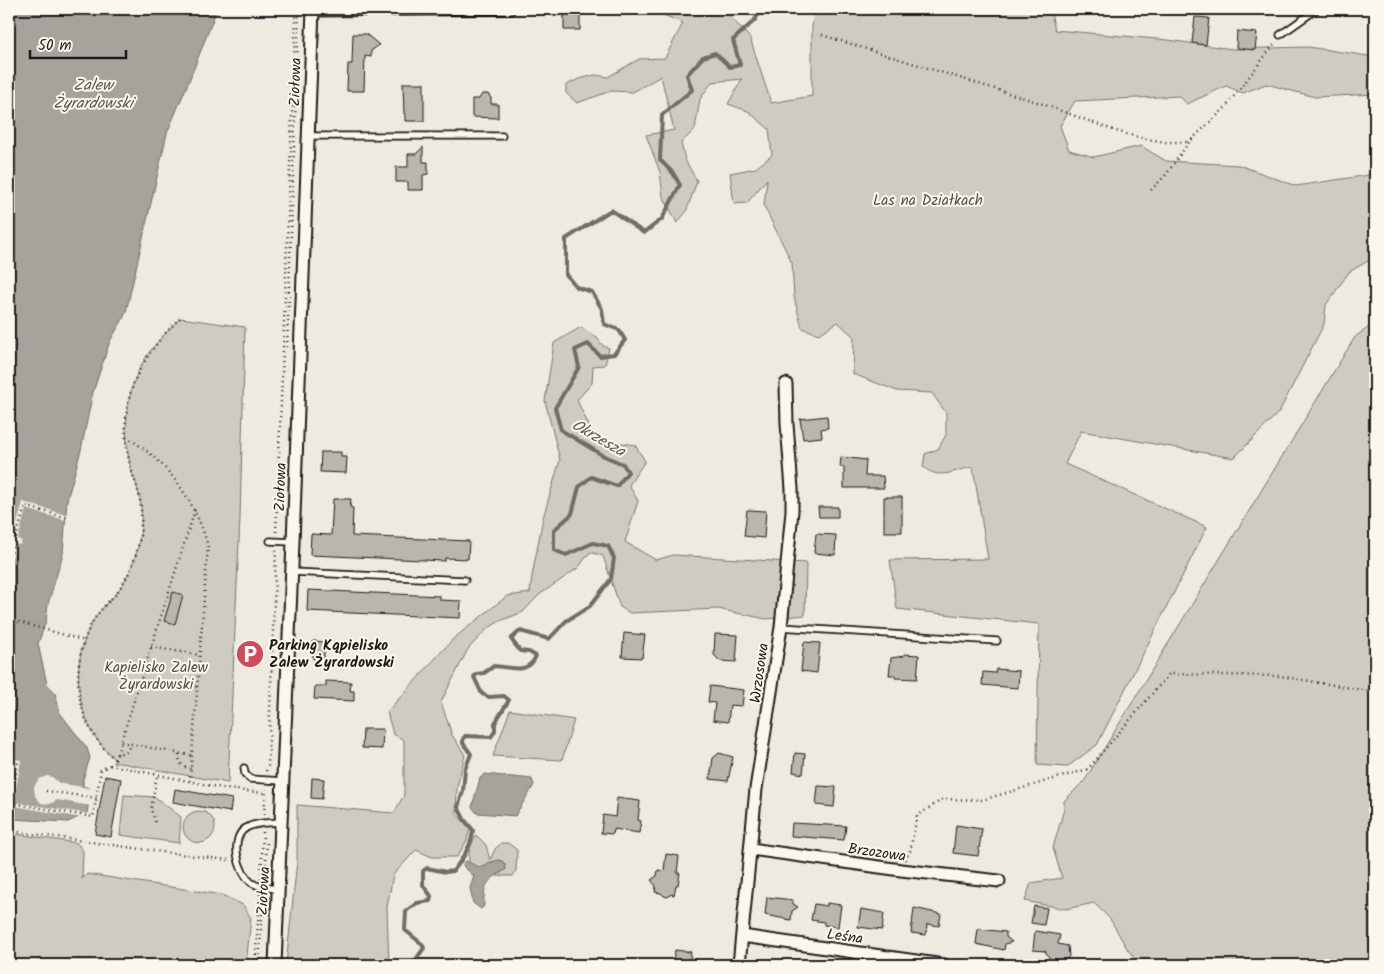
<svg xmlns="http://www.w3.org/2000/svg" width="1384" height="974" font-family="Kalam,sans-serif">
<style>
.green{fill:#ceccc2;stroke:#75746f}
.water{fill:#a6a39d;stroke:#6f6d69}
.pier{fill:#eeeadf}
.lines{fill:none;stroke-linecap:round;stroke-linejoin:round}
.stream{stroke:#6f6d69;stroke-width:4}
.building{fill:#b9b6af;stroke:#1c1c1c}
.lane-casing{stroke:#1c1c1c;stroke-width:9}
.street-casing{stroke:#1c1c1c;stroke-width:15}
.path{stroke:#1c1c1c;stroke-width:2.5;stroke-dasharray:1 4;stroke-linecap:butt}
.lane{stroke:#fbf7ec;stroke-width:5.5}
.street{stroke:#fbf7ec;stroke-width:11}
.labels{text-anchor:middle;stroke-width:4;stroke-linejoin:round;paint-order:stroke}
.street-label{font-size:15px;fill:#1c1c1c;stroke:#fbf7ec}
.park-label{font-size:15px;fill:#51514e;stroke:#fbf7ec}
.poi-label{font-size:15px;font-weight:bold;fill:#1c1c1c;stroke:#fbf7ec;text-anchor:start}
.water-label{font-size:16px;font-style:italic;fill:#5a5956;stroke:#fbf7ec}
</style>
<rect width="100%" height="100%" fill="#eeeadf"/>
<filter id="ink" filterUnits="userSpaceOnUse"><feTurbulence type="fractalNoise" baseFrequency=".02" numOctaves="2"/><feDisplacementMap in="SourceGraphic" scale="10" xChannelSelector="R" yChannelSelector="G"/><feConvolveMatrix kernelMatrix="1 2 1 2 8 2 1 2 1" color-interpolation-filters="sRGB"/></filter>
<g filter="url(#ink)">
<path class="green" d="M649 9H723L750 38 771 103 812 96V27L815 9H1050L1055 30 1168 40 1232 49 1308 47 1375 57V94L1315 97 1266 84 1243 93 1226 86 1187 104 1179 96 1075 101 1060 126 1069 150 1094 157 1141 146 1166 161 1239 165 1296 186 1375 174V257L1349 272 1326 305 1324 324 1279 412 1234 458 1081 431 1065 464 1207 527 1097 745 1067 767 1037 765 1039 624 897 609 890 560 988 559 973 467C954 470 940 481 923 467L925 454 938 449 946 435V413L932 393 897 391 853 374 854 337 838 322 819 334 802 328 794 297 792 263 764 206 767 179 747 203 734 204 730 173 756 168 772 155 769 129 748 111 728 104 742 79 712 82 700 99 695 129 681 143 685 160 697 181 686 212 677 223 663 196 660 172 646 135 674 130 661 76 633 92 611 91 577 103 566 93V85L579 79 595 75 608 77 639 59 665 58 683 23Z
M180 318 245 327 240 518 228 783 115 762V760C111 755 106 751 102 746 73 712 71 655 95 618 101 609 108 602 115 595 126 581 134 564 138 547 142 529 143 508 138 491 137 484 134 479 132 473 122 435 124 392 145 359 154 344 168 331 180 318Z
M1375 323V965H1140L1128 950 1110 919 1094 903 1066 909 1025 901 1031 883 1062 878 1053 848 1064 809V801L1085 780 1355 337Z
M581 327 597 338 603 346 609 348 605 365 593 366 592 383 577 400 595 439 635 445 645 461 629 485 638 501 625 542 656 560 673 555 806 563 805 615 766 619 718 609 630 613 620 607 603 556 590 552 578 568 539 595 523 612 500 621 487 629 468 649 441 702 452 735 465 755 457 787 456 813 470 829 467 840 457 857H432L416 850 393 875 387 907 389 965H286L297 861V805L394 813 404 795V740L393 734 387 712 453 639 507 596 530 593 532 576 543 518 560 460 545 401 554 343Z
M510 710 574 720 562 760 493 756Z
M124 795 155 797 181 817 179 843 120 835Z
M183 827a16 16 0 1 1 32 0a16 16 0 1 1-32 0Z
M9 833 77 843 83 851 82 879 87 874 222 895 243 905 251 918 246 965H9Z
M476 835 486 845 490 860 495 849 501 843H508L517 850 516 870 513 876H497L506 869 502 861 488 863 486 866 481 868 470 864C466 855 472 843 476 835Z"/>
<path class="water" d="M9 9H217L189 81 167 133 126 312 123 319 110 341 93 392 81 450 67 500 63 554 48 604 46 621 38 644 47 684 55 693 60 713 87 748 90 758 83 779V786L91 789 87 813 68 822 9 819Z
M485 774 532 779 534 785 515 816 477 813 472 807 480 778Z
M498 860 502 861 505 864 506 869C488 881 483 882 484 906L481 909 473 903 470 888 474 876 464 867 463 864 465 861C472 862 475 869 486 866L488 863Z"/>
<path class="pier" d="M23 502 66 515 65 520 26 509 18 539 22 541 20 545 16 544 9 569V552Z
M9 758 21 760 14 802 89 814 82 818 9 805 15 763 9 761Z
M47 776 52 777 59 783 94 789 91 806 57 800 50 804 41 803 35 796 34 787 39 779Z"/>
<g class="lines">
<path class="stream" d="M412 965 424 948 422 944 405 930 406 911 417 903 430 901 431 896 423 885V871L427 868 446 872 453 871C462 860 472 844 473 830L464 819 458 807 463 791 465 769 471 754 463 743V739L465 736 491 737 495 731V723L509 700 504 696 489 697 482 694 474 677 477 674 484 673 494 666C511 667 528 675 536 656L529 652 520 651 511 639 520 631 549 639 566 621 590 606 611 579 614 558 608 546 593 543 566 555 554 550V530L572 514 579 487 591 477 617 486 628 472 623 464 604 456 561 430 555 408 579 367 575 350 588 344 600 356 614 354 625 340 619 330 604 324 602 309 592 292 576 287 566 275V239L611 210 644 233 662 219 680 185 673 173 660 160 662 115 692 90 687 75 703 57 715 53 730 67 740 65 733 40 755 20 761 9"/>
</g>
<path class="building" d="M564 11H580V30H564Z
M1195 17 1209 18 1206 45 1192 43Z
M1237 31 1257 33 1255 50 1236 48Z
M353 34H366L379 45 371 51V57L365 56 364 91H347L348 64H352Z
M403 83H424V121H405V114H404Z
M482 94H488L491 98V104H498V118L472 117V99H479Z
M423 147V162H428V174L423 175V190H408V182H396V167H408V154H416Z
M827 416 828 428 821 429 822 437 803 439 800 419Z
M321 452H341V457H347L346 473 320 472Z
M841 457 866 460 865 476H883L884 488H844V467H840Z
M884 497H902V532H884Z
M333 499H351L350 507 353 508 352 536 469 541 468 559 445 558V561L310 555 311 534 331 535Z
M818 507H838V517H819Z
M747 510 766 511 764 538 744 536Z
M816 534 836 535 835 555 814 553Z
M308 590 440 596V600L461 601 460 618 307 611Z
M173 592 183 595 175 624 164 621Z
M624 633 645 635 642 658 622 657Z
M715 634 738 635 736 662 720 661 714 655Z
M313 641 324 642V659H313Z
M804 642 820 643 817 673 801 671Z
M904 654 919 655 917 679 895 678V675H889L891 658 904 656Z
M996 669 1019 671 1018 688 982 685 983 672 995 673Z
M326 681 351 682 350 691H354V701L314 699 315 686H326Z
M710 686 744 690 742 706 730 705 728 722 713 720 715 703 708 702Z
M363 729H383L382 749 362 748Z
M719 753 733 757 728 781 710 779 713 758Z
M795 753 805 754 803 774 793 772Z
M105 776 121 779 111 837 95 834Z
M312 778 324 779 322 799 311 798Z
M818 786 836 787 834 807 816 805Z
M175 789 232 799 230 812 173 802Z
M617 798 640 801 638 820 641 821 639 833 614 829 613 834 601 833 603 815 615 817Z
M792 823 846 826 844 840 791 836Z
M956 825 982 829 978 856 953 853Z
M666 854 679 856 677 873H680L678 885H676L674 895 671 894 668 897 664 896 661 893 655 892 656 886 651 880 657 876 658 870 664 871Z
M767 897 793 900V904L798 907 792 911 791 920 765 915Z
M827 903 841 905 838 927 824 925V922L811 920 814 904 827 906Z
M1034 906 1047 908 1044 925 1031 923Z
M914 908 941 914 939 926 927 924 926 935 911 933Z
M861 909 884 913 882 930 858 927Z
M978 929 1006 932V937L1012 942 1005 944 1004 950 976 944Z
M1035 931 1060 935 1058 944 1068 946 1069 956 1066 961 1050 959 1045 951 1033 950Z
M675 950 691 952 689 965H672Z"/>
<g class="lines">
<defs>
<path id="lane" d="M313 13 511 11
M1280 35 1317 9
M308 136H502
M270 541 293 542
M292 572 465 580
M781 627 997 641
M244 768 245 774 250 779 283 781
M278 889C269 888 260 888 252 883 238 873 229 838 246 828 256 822 270 823 281 822"/>
<path id="street" d="M751 849 901 870 999 881
M742 936 944 965
M275 965 293 542 313 9
M739 965 756 789 781 627 792 511V489L787 424 786 384"/>
</defs>
<use href="#lane" class="lane-casing"/>
<use href="#street" class="street-casing"/>
<path class="path" d="M822 35 1037 102 1116 131 1141 138 1166 142H1189
M1151 190 1165 176 1189 142 1225 108 1275 43
M287 347 299 9
M126 437C168 461 195 501 208 546L190 781
M276 532 296 9
M9 562 25 506 68 518
M9 619 85 641
M151 647 200 655
M141 680 198 687
M121 742 193 756
M117 754 195 510
M179 754C179 763 182 768 192 769
M9 760 18 762 11 803 9 802
M115 760 117 754 126 752 131 745
M110 765 227 789 265 793
M266 771 268 766 276 550
M46 791 97 798
M11 803 93 817 101 770 115 762V760C111 755 106 751 102 746 72 712 71 655 95 618 101 609 108 602 115 595 126 581 134 564 138 547 142 529 143 508 138 491 136 482 132 474 130 465 116 404 136 361 180 318
M264 814 266 789
M155 822 151 809 157 775
M9 831C82 840 155 852 229 860
M905 860 910 851 917 816 943 799 982 800 1088 769 1169 674 1280 676 1375 692
M261 878 263 832
M265 879 267 842
M255 965 260 894
M259 965 263 897"/>
<use href="#lane" class="lane"/>
<use href="#street" class="street"/>
</g>
</g>
<defs>
<symbol id="parking-disc" viewBox="-11 -11 22 22"><circle r="9.5" fill="#d1495b" stroke="#fbf7ec"/><path d="M-3.5-5.5H1a3.5 3.5 0 0 1 0 7H-1V5.5H-3.5ZM-1-3.4V-.6H.8a1.4 1.4 0 0 0 0-2.8Z" fill="#fff"/></symbol>
</defs>
<g fill-rule="evenodd">
<use href="#parking-disc" x="234" y="638" width="32" height="32"/>
</g>
<g class="labels">
<g class="street-label">
<text transform="translate(295 82) rotate(-88)" y="5">Ziołowa</text>
<text transform="translate(280 487) rotate(-88)" y="5">Ziołowa</text>
<text transform="translate(759 673) rotate(-82)" y="5">Wrzosowa</text>
<text transform="translate(877 852) rotate(8)" y="5">Brzozowa</text>
<text transform="translate(263 891) rotate(-87)" y="5">Ziołowa</text>
<text transform="translate(845 936) rotate(8)" y="5">Leśna</text>
</g>
<g class="park-label">
<text x="928" y="205">Las na Działkach</text>
<text x="156" y="672">Kapielisko Zalew<tspan x="156" dy="17">Żyrardowski</tspan></text>
</g>
<g class="poi-label">
<text x="269" y="650">Parking Kąpielisko<tspan x="269" dy="17">Zalew Żyrardowski</tspan></text>
</g>
<g class="water-label">
<text x="93" y="90">Zalew<tspan x="93" dy="18">Żyrardowski</tspan></text>
<text transform="translate(599 437) rotate(30)" y="6">Okrzesza</text>
</g>
</g>
<rect width="1384" height="974" fill="none" stroke="#fbf7ec" stroke-width="30"/>
<rect x="15" y="15" width="1354" height="944" fill="none" stroke="#1c1c1c" stroke-width="2" filter="url(#ink)"/>
<path d="M30 50v8h96v-8" fill="none" stroke="#1c1c1c" stroke-width="2.5"/>
<text x="38" y="50" font-size="15" fill="#1c1c1c" stroke="#fbf7ec" stroke-width="4" paint-order="stroke">50 m</text>
</svg>
